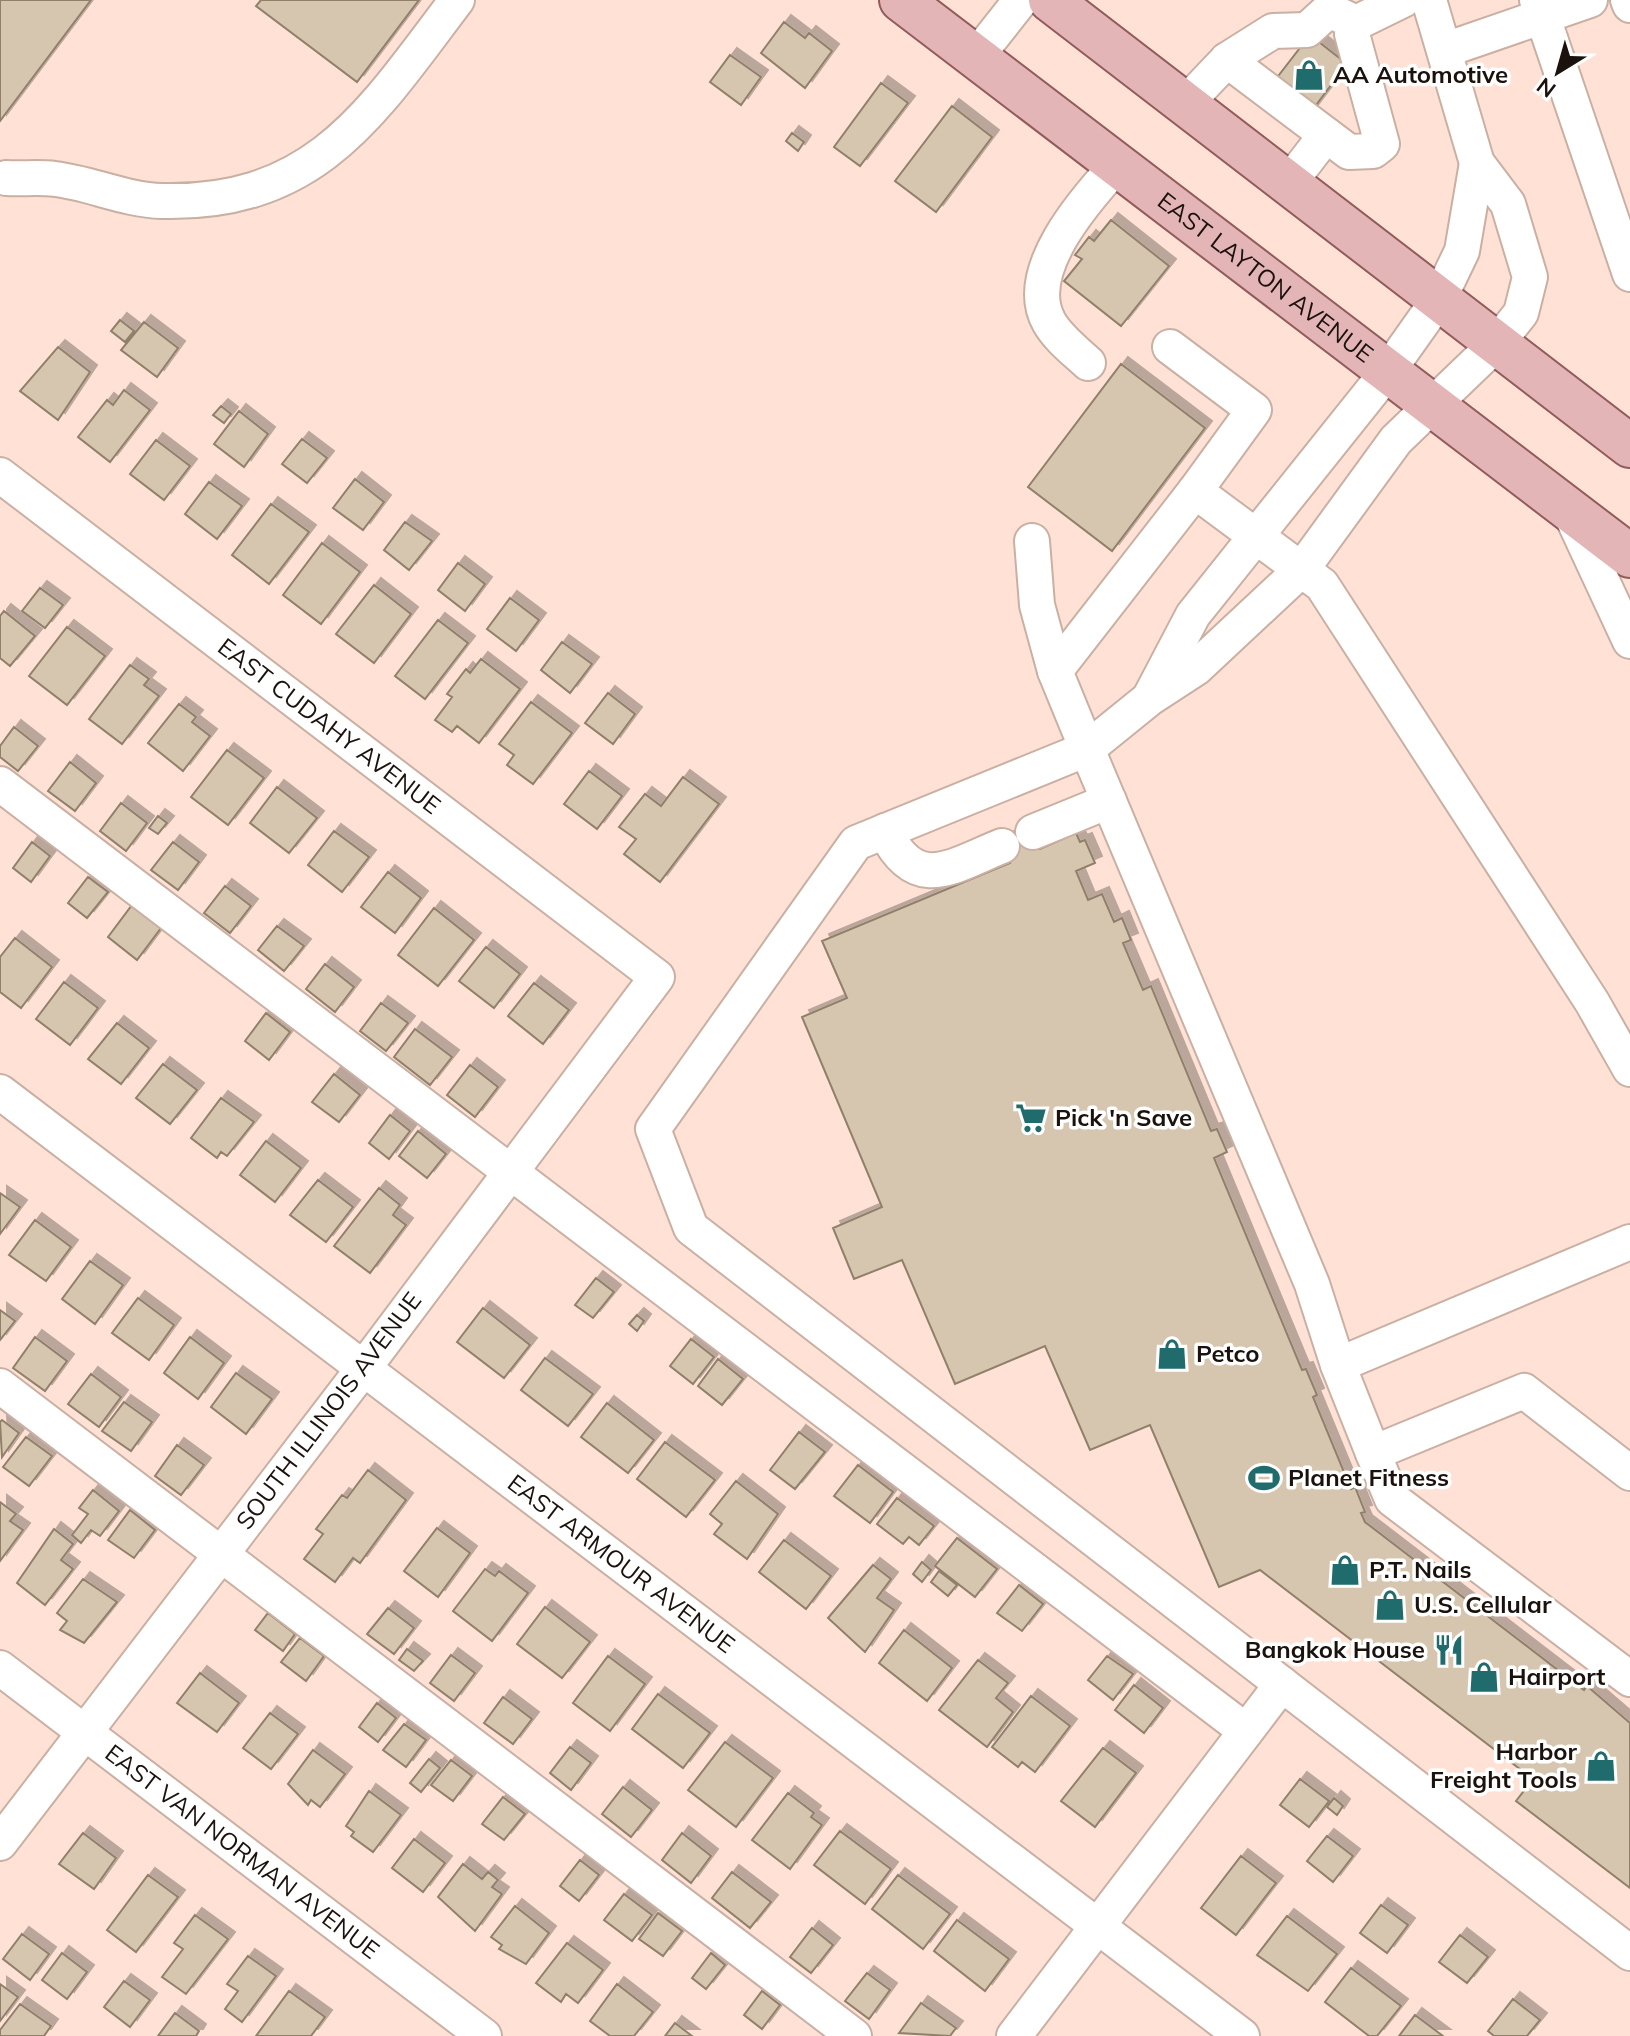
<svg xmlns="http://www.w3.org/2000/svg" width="1630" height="2036" font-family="Mulish,sans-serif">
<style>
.building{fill:#d6c5af;stroke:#90806b;stroke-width:2;filter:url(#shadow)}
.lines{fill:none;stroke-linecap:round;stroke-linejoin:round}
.minor-casing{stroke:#caafa3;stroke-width:38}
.major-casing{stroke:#915b5c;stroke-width:46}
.minor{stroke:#fff;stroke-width:34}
.major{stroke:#e3b5b7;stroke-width:42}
.labels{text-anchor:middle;stroke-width:7;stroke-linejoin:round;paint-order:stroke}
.poi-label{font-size:24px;font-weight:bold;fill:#1b120d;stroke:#fff;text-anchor:start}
.street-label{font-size:24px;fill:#1b120d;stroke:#fff}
</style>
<defs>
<filter id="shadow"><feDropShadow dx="7" dy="-7" stdDeviation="0" flood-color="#0004"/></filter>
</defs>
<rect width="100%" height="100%" fill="#ffe2d5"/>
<path class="building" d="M0 0H91L0 121Z
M261 0H419L357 82 256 6Z
M784 22 805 38 809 33 832 51 805 88 761 53Z
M1310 35 1347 64 1310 113 1272 84Z
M730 55 761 77 741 105 710 82Z
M881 83 908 103 860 166 834 147Z
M952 106 992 137 936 212 895 181Z
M792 133 804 142 798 151 786 141Z
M1111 220 1169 266 1121 326 1064 281 1082 259 1075 255 1089 237 1094 241Z
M120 320 134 331 125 342 111 331Z
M144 322 178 348 157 377 121 350Z
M58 347 90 372 58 420 20 391Z
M1121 364 1205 428 1112 551 1028 487Z
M124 390 150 410 110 462 78 437 107 400 113 405Z
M221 406 231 414 224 423 213 415Z
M239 411 268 434 244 467 214 444Z
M302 439 327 458 307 483 282 464Z
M156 440 190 466 164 500 130 474Z
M355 479 384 502 363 530 333 508Z
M209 482 242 506 217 539 185 514Z
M271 504 309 532 269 584 232 555Z
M405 522 432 541 409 570 384 550Z
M322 543 360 572 321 624 283 595Z
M458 563 485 584 465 611 438 590Z
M374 585 411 614 374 663 336 634Z
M40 588 63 605 45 628 22 611Z
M510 598 539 620 516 651 487 629Z
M4 611 35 636 10 666 0 658V616Z
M438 620 468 643 425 699 395 676Z
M67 627 105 656 67 705 29 676Z
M562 642 592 664 570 693 541 670Z
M481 659 520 689 479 743 457 726 452 732 435 720 452 697 447 694 466 669 470 673Z
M130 665 149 679 144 685 159 696 122 744 89 719Z
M608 693 635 714 613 744 585 723Z
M531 702 572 733 533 784 507 765 514 755 499 744Z
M179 704 196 717 192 722 210 736 183 771 148 743Z
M14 727 38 746 18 771 0 757V746Z
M227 750 264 778 228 825 191 797Z
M70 762 96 783 75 811 48 791Z
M589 771 622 796 597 829 564 804Z
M683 777 719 804 660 882 624 854 636 839 619 827 645 794 661 806Z
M277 787 317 818 289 853 250 823Z
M121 803 147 823 126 851 100 831Z
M158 816 167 823 158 834 149 828Z
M1031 828 1040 849 1076 833 1080 842 1085 840 1095 863 1076 871 1088 900 1102 894 1114 922 1122 918 1131 940 1123 943 1143 990 1151 986 1211 1131 1217 1129 1227 1152 1214 1158 1302 1370 1306 1369 1317 1395 1313 1397 1351 1489 1355 1487 1365 1512 1361 1513 1365 1522 1584 1690 1587 1686 1630 1723V1888L1516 1801 1533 1779 1260 1570 1219 1587 1150 1425 1090 1450 1045 1346 955 1384 902 1260 854 1279 833 1228 882 1207 802 1017 847 998 822 941 1010 863 1000 841Z
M334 831 369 857 342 892 308 865Z
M32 842 50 856 31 882 13 868Z
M173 842 199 862 178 890 151 870Z
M388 872 421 898 395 933 361 907Z
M88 877 108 892 87 918 68 903Z
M225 886 251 906 230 933 204 913Z
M132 905 161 928 137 960 108 937Z
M434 908 474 940 438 986 398 955Z
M277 926 304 946 284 971 258 950Z
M15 938 52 967 21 1008 0 992V957Z
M486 947 520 974 494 1008 459 981Z
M325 964 354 987 335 1012 306 989Z
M64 982 98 1008 70 1045 36 1019Z
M534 983 569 1010 543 1044 508 1016Z
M381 1003 408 1023 386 1051 360 1031Z
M266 1013 290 1032 269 1060 245 1041Z
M117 1023 149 1048 121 1084 88 1059Z
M415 1029 452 1057 430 1085 394 1057Z
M163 1064 197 1090 170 1124 136 1098Z
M470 1065 498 1087 475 1117 447 1095Z
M334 1074 360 1095 339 1122 312 1102Z
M221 1098 254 1122 227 1156 221 1152 217 1158 191 1138Z
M390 1115 410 1131 389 1159 369 1143Z
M418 1131 446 1154 427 1178 399 1156Z
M266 1141 301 1168 275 1202 240 1175Z
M318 1180 353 1207 326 1242 290 1215Z
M379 1188 400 1205 393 1215 406 1225 370 1273 334 1246Z
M0 1193 20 1207 0 1234Z
M35 1220 71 1247 46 1281 9 1255Z
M90 1261 123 1285 95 1324 62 1299Z
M596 1278 614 1292 593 1318 575 1305Z
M138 1298 174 1325 149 1360 112 1333Z
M483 1308 530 1345 504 1378 457 1342Z
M0 1310 15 1321 0 1340Z
M637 1315 644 1321 637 1331 629 1324Z
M35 1337 67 1361 45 1391 13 1368Z
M190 1337 224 1363 198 1399 164 1373Z
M691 1339 714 1357 693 1384 670 1366Z
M545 1358 593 1394 568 1426 521 1390Z
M718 1359 743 1379 722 1405 698 1386Z
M236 1373 272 1399 246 1434 211 1407Z
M91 1374 121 1397 99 1427 68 1404Z
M124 1402 152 1422 131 1451 102 1431Z
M607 1403 654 1440 628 1473 581 1437Z
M2 1420 19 1433 2 1457 0 1422Z
M799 1432 825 1452 795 1489 770 1470Z
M26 1437 52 1456 29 1486 3 1467Z
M665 1442 715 1480 686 1517 637 1479Z
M177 1445 204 1465 181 1495 155 1476Z
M858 1465 893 1492 870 1523 834 1496Z
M368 1470 406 1500 360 1563 353 1558 335 1582 304 1559 323 1534 316 1529 342 1495 347 1498Z
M736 1481 778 1514 747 1559 714 1534 722 1524 710 1514Z
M93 1490 119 1511 100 1536 91 1530 81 1543 72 1535 88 1514 79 1508Z
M897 1498 934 1526 919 1545 909 1537 903 1544 877 1524Z
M0 1502 16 1514 10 1521 23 1530 0 1561Z
M130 1510 155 1530 134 1558 108 1540Z
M437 1528 470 1553 438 1597 404 1571Z
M54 1529 73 1544 61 1560 73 1569 45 1605 17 1583Z
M957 1538 997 1569 975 1597 935 1566Z
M784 1540 831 1576 806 1609 759 1572Z
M922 1562 931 1570 922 1582 913 1574Z
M873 1565 891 1579 877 1598 894 1610 865 1652 828 1618Z
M485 1569 495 1576 499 1571 528 1593 492 1641 453 1611Z
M939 1571 957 1585 948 1596 931 1582Z
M83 1579 117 1602 84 1643 60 1630 67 1621 57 1613Z
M1019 1585 1043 1604 1022 1631 997 1613Z
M545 1607 590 1642 562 1678 517 1644Z
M388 1608 414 1628 394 1654 367 1634Z
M268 1613 295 1634 283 1651 255 1630Z
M904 1630 952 1668 927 1701 879 1663Z
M300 1638 324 1656 306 1681 281 1662Z
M407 1649 423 1661 414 1671 399 1660Z
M451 1655 475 1673 454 1701 430 1683Z
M608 1656 645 1684 610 1731 573 1703Z
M1107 1656 1133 1674 1113 1700 1088 1680Z
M978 1660 1008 1683 996 1698 1013 1712 987 1747 939 1710Z
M200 1673 239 1703 217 1732 177 1703Z
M1134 1685 1163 1708 1144 1733 1115 1710Z
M658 1694 710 1733 683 1768 632 1729Z
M1031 1696 1070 1726 1035 1772 1022 1762 1018 1767 992 1747Z
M503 1697 532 1719 513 1744 484 1723Z
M377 1703 396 1718 378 1742 359 1727Z
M270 1713 298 1734 271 1769 243 1748Z
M404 1724 426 1740 406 1767 383 1750Z
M725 1742 773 1778 736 1827 688 1790Z
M570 1747 591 1763 571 1790 550 1773Z
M1103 1748 1136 1773 1095 1827 1061 1801Z
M313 1750 345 1774 320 1807 311 1800 308 1805 288 1784Z
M429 1759 440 1768 421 1792 410 1783Z
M451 1760 472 1776 453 1801 431 1785Z
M1300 1779 1329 1801 1309 1827 1280 1805Z
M623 1787 652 1810 631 1837 602 1814Z
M369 1791 401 1815 373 1852 351 1836 354 1832 346 1826Z
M788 1793 814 1813 811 1817 822 1825 790 1869 752 1840Z
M503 1797 525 1814 504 1840 482 1824Z
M1334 1798 1343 1806 1337 1815 1327 1807Z
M840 1831 891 1869 865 1904 814 1865Z
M83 1833 116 1858 94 1889 59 1864Z
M682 1833 711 1856 691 1883 662 1860Z
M1327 1836 1353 1856 1333 1882 1307 1861Z
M414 1839 445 1863 423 1892 392 1868Z
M1241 1856 1276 1883 1236 1935 1201 1908Z
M580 1860 599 1875 579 1901 560 1886Z
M463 1864 482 1879 488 1872 498 1880 492 1887 502 1894 475 1931 438 1897Z
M732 1872 771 1902 750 1928 712 1898Z
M148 1875 178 1897 136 1952 107 1930Z
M898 1875 950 1914 923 1949 872 1909Z
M624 1894 652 1915 632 1941 604 1920Z
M1381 1905 1408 1925 1387 1953 1360 1933Z
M515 1906 549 1933 526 1964 499 1949 502 1945 491 1937Z
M658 1913 682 1931 663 1956 639 1939Z
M195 1915 228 1939 186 1994 162 1977 183 1949 174 1943Z
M1287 1916 1337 1954 1308 1991 1257 1955Z
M957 1920 1009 1959 985 1991 934 1951Z
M812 1928 833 1945 811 1973 790 1957Z
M22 1934 49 1954 30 1980 3 1959Z
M1460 1935 1488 1957 1467 1983 1439 1962Z
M567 1943 603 1970 578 2003 566 1994 561 2002 536 1983Z
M62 1953 87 1972 67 1999 42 1980Z
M711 1953 725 1965 706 1989 692 1978Z
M248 1956 276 1976 242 2022 225 2009 238 1991 227 1984Z
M1351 1968 1401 2006 1377 2036H1369L1325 2002Z
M867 1973 890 1990 869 2019 845 2001Z
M124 1981 150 2000 130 2027 104 2007Z
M0 1984 18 1997 0 2021Z
M617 1984 653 2012 634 2036H610L590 2021Z
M289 1991 325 2017 311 2036H256Z
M762 1991 780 2005 762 2029 744 2015Z
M1513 1999 1540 2020 1527 2036H1494L1488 2031Z
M921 2003 956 2028 950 2036 899 2033Z
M20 2004 51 2026 44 2036H0V2030Z
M175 2013 199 2031 196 2036H158Z
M1415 2015 1443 2036H1399Z
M675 2023 692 2036H665Z"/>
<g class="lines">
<defs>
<g id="minor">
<path d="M1429 0 1477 163 1508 204 1530 277 1521 313 1497 343 1396 440 1302 569 1196 668 1150 698 1087 749 1312 1284 1338 1365 1630 1242"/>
<path d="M1537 0 1630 274"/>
<path d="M1628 0 1630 5"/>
<path d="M1356 23 1329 10 1307 30 1273 31 1227 60 1349 152 1373 151 1382 144 1352 34 1356 23 1403 0"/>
<path d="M1445 50 1590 0"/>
<path d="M976 57 1021 0"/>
<path d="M1186 103 1227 60"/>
<path d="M6 178C22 179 39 177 55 179 90 183 125 200 162 201 318 205 373 110 457 0"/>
<path d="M1289 183 1326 135"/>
<path d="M1170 347 1254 410 1195 491"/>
<path d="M1088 363C1075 351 1058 338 1049 322 1021 272 1085 200 1117 165"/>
<path id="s1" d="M0 475 657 977 363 1369 0 1843"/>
<path d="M1569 510 1630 641"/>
<path d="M1032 541 1037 605 1055 671"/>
<path d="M1150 697 1193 615 1388 371 1439 299 1462 251 1477 163"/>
<path d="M0 784 1246 1731"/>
<path d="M885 831C916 895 952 866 1002 846"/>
<path d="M1033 832 1109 801"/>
<path d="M1630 1069 1592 1002 1322 585 1195 491 1055 671 1087 749 856 843 653 1129 691 1228 1630 1953"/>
<path id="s2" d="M0 1092 1242 2036"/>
<path d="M1338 1365 1373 1453"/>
<path d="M0 1386 854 2036"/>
<path d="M1630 1473 1524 1391 1373 1453 1392 1499 1630 1679"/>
<path id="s3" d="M0 1668 484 2036"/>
<path d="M1014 2036 1282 1684"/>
</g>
<g id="major">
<path id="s4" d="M901 0 1630 556"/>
<path d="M1050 0 1630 446"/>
</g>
</defs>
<use href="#minor" class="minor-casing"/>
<use href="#major" class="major-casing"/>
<use href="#minor" class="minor"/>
<use href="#major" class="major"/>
</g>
<defs>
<symbol id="shop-bare" viewBox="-9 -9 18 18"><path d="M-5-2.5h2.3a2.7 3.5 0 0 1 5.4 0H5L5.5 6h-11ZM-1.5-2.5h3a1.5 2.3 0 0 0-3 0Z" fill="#206c6d" stroke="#fff" stroke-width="2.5" paint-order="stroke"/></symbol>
<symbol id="supermarket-bare" viewBox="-9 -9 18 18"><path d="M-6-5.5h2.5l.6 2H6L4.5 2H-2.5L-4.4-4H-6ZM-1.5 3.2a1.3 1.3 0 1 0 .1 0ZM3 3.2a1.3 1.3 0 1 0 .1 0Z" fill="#206c6d" stroke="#fff" stroke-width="2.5" paint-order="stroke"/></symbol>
<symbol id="stadium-bare" viewBox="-9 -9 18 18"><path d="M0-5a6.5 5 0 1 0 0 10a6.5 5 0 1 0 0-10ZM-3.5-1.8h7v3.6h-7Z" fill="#206c6d" stroke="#fff" stroke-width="2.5" paint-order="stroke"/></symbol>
<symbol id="restaurant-bare" viewBox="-9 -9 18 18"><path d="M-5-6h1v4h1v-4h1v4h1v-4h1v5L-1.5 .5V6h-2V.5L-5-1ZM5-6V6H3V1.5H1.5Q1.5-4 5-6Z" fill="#206c6d" stroke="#fff" stroke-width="2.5" paint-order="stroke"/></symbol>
</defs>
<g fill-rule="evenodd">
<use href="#shop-bare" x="1287" y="53" width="44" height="44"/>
<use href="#supermarket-bare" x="1009" y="1096" width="44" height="44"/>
<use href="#shop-bare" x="1150" y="1332" width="44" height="44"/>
<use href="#stadium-bare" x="1242" y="1456" width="44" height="44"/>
<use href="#shop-bare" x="1323" y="1548" width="44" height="44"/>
<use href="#shop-bare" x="1368" y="1583" width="44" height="44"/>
<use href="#restaurant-bare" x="1427" y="1628" width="44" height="44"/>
<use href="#shop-bare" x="1462" y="1655" width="44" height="44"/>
<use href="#shop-bare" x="1579" y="1744" width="44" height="44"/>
</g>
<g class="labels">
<g class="poi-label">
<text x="1333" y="83">AA Automotive</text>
<text x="1055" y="1126">Pick 'n Save</text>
<text x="1196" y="1362">Petco</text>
<text x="1288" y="1486">Planet Fitness</text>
<text x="1369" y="1578">P.T. Nails</text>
<text x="1414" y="1613">U.S. Cellular</text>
<text x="1425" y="1658" text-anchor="end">Bangkok House</text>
<text x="1508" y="1685">Hairport</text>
<text x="1577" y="1760" text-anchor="end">Harbor<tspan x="1577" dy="28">Freight Tools</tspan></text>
</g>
<g class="street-label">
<text dy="8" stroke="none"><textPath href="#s4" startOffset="458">EAST LAYTON AVENUE</textPath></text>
<text dy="8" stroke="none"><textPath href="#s1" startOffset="414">EAST CUDAHY AVENUE</textPath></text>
<text transform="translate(329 1411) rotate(-53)" y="8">SOUTH ILLINOIS AVENUE</text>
<text dy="8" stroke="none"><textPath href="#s2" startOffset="780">EAST ARMOUR AVENUE</textPath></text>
<text dy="8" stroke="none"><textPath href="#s3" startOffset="304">EAST VAN NORMAN AVENUE</textPath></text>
</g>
</g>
<g transform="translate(1558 72) rotate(217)" stroke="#ffffff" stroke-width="6" paint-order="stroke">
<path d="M0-6L14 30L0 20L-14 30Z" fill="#1b120d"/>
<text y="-12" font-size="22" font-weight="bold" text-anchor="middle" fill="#1b120d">N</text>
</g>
</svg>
